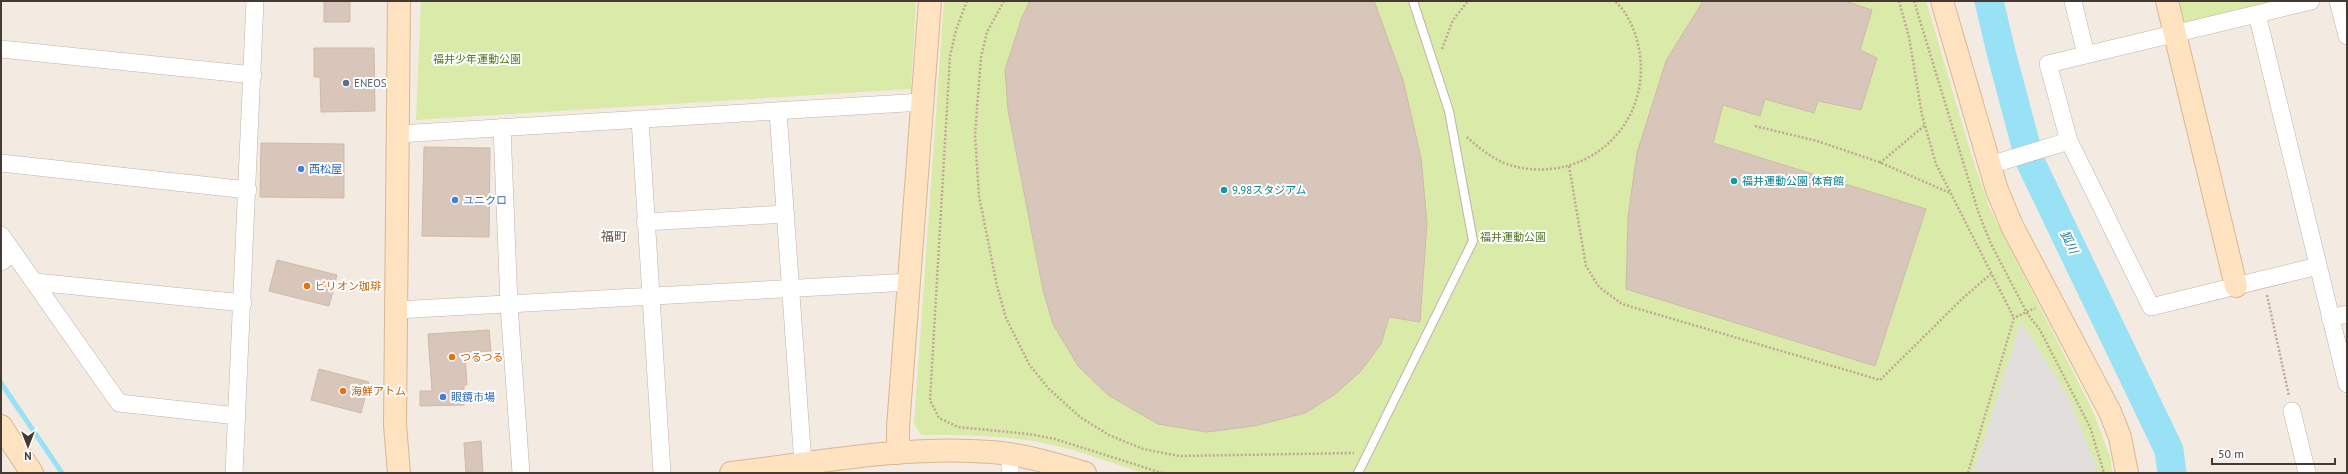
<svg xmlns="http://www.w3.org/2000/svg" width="2348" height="474" font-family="'PT Sans','Noto Sans JP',sans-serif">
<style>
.green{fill:#daeaa8}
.parking{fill:#e2dedc}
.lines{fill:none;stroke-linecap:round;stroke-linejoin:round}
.stream{stroke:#99e2f5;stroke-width:5}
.river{stroke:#99e2f5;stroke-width:29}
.building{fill:#d8c6ba;stroke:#d0b9aa}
.lane-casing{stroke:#c1b3a8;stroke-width:10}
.street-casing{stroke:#c1b3a8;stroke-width:18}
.secondary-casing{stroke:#d9b791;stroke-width:24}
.path{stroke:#c1a895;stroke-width:2.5;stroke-dasharray:2 2;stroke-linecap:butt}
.lane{stroke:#fff;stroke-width:8}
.street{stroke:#fff;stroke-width:17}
.secondary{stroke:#ffe3c0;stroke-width:22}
.service-dot{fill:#5c6f8a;stroke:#fff;stroke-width:1.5}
.shop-dot{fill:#3f7fe0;stroke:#fff;stroke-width:1.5}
.culture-dot{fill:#0f9aa8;stroke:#fff;stroke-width:1.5}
.food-dot{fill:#e8710a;stroke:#fff;stroke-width:1.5}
.labels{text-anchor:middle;stroke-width:4;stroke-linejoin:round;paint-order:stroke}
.park-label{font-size:11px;fill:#557923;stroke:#fff}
.service-label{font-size:11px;fill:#4e5e75;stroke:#fff;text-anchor:start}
.shop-label{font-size:11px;fill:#366cbe;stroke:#fff;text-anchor:start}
.culture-label{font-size:11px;fill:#0d838f;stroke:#fff;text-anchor:start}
.food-label{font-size:11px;fill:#c56008;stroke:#fff;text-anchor:start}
.water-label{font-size:12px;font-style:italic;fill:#217c96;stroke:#fff}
.quarter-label{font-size:13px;fill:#685549;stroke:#fff}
</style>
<rect width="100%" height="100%" fill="#f3eae2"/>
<path class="green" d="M421 1H916L911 89 416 120Z
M944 1H1926L1972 157 1990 209 2094 413 2111 460 2112 473H1144C1108 462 1071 447 1033 441 996 435 959 435 921 435L914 424Z
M2175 1H2278L2180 25Z"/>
<path class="parking" d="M2021 321 2070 399 2099 473H1973Z"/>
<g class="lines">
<path class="stream" d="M1 383 62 473"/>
<path class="river" d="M1989 1 2001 52 2030 161 2169 450 2172 473"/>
</g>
<path class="building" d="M324 1H350V22H324Z
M1030 1H1374L1403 80 1421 158 1427 223 1420 322 1389 317 1381 344 1360 372 1334 395 1305 413 1254 426 1207 432 1158 424 1108 395 1078 366 1053 324 1043 290 1008 110 1005 70 1022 17Z
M1703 1H1845L1872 10 1860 50 1877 58 1861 110 1818 101 1814 113 1765 99 1760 116 1723 105 1713 143 1926 209 1875 366 1626 289 1628 217 1637 153 1666 61Z
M314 48H374L375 111 321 112 320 77H314Z
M261 143 344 144V198L260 197Z
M424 147 490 148 489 237 422 236Z
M277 260 337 275 329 306 269 291Z
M489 330 491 351 465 352 467 385H464V405L420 406V391H432L428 334Z
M319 369 369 382 361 413 311 400Z
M481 441 483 473H466L464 443Z"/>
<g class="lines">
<defs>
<path id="lane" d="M1358 473 1473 241 1449 111 1413 1"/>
<path id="street" d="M2073 1 2086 55
M2311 1 2048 64 2069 141 2151 307 2318 266
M2338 1 2347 36
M2257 14 2347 384
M1 49 253 75
M778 111 803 464
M640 119 662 473
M502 127 509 305 521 473
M398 134 923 102
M1 163 248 190
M1990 165 2069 141
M645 222 786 214
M1 235 119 403 237 416
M1 262 14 253
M35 282 243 303
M396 310 910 282
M2330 318 2347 314
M2292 411 2307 473
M234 473 255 1
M1010 473V455"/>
<path id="secondary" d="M1942 1 1997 190 2012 226 2110 412 2120 437 2127 473
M2167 1 2236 286
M1 426 32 473
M898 453V427L930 1
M399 473 395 425 399 1
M731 473C816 463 904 445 991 452 1023 454 1054 464 1085 473"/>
</defs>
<use href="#lane" class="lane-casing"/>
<use href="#street" class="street-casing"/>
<use href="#secondary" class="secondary-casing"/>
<path class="path" d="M967 1 956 30 950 56 930 400 939 418 958 427 1029 434 1055 439 1162 473
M1004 1 987 32 981 57 975 135 979 196 997 286 1006 318 1029 364 1048 388 1080 417 1109 435 1143 449 1179 456 1354 453
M1899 1 1909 37 1922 115 1936 164 2014 318
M1914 1 1979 214 1991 244 2027 313 2040 330 2090 427 2104 473
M1442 49 1453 20 1468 1
M1755 126 1817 141 1879 162 1950 193
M1467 137C1480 149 1495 161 1513 166 1587 185 1653 124 1639 49 1636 32 1628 13 1615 1
M1880 163 1925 125
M1569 166 1586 266 1599 287 1622 304 1880 380 1964 297 1991 274
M2267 295 2289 396
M1968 473 2014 318 2035 308"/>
<use href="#lane" class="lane"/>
<use href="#street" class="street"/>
<use href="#secondary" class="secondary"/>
</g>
<circle class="service-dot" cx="346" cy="83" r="4"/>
<g class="shop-dot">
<circle cx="301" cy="169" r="4"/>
<circle cx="455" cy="200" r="4"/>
<circle cx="443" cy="397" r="4"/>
</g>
<g class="culture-dot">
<circle cx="1734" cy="181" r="4"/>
<circle cx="1224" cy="190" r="4"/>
</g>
<g class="food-dot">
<circle cx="307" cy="286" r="4"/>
<circle cx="452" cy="357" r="4"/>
<circle cx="343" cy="391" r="4"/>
</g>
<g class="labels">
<g class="park-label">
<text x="477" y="63">福井少年運動公園</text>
<text x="1513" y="241">福井運動公園</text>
</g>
<g class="service-label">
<text x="354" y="87">ENEOS</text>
</g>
<g class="shop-label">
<text x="309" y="173">西松屋</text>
<text x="463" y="204">ユニクロ</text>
<text x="451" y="401">眼鏡市場</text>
</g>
<g class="culture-label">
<text x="1742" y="185">福井運動公園 体育館</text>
<text x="1232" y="194">9.98スタジアム</text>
</g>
<g class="food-label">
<text x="315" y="290">ビリオン珈琲</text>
<text x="460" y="361">つるつる</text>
<text x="351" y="395">海鮮アトム</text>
</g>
<g class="water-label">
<text transform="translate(2069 242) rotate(64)" y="4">狐川</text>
</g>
<g class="quarter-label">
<text x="614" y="241">福町</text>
</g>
</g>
<rect width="2348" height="474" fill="none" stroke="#443a33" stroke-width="4"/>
<g transform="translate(28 446) rotate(180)" stroke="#ffffff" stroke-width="3" paint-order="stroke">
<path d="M0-3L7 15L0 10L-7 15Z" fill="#443a33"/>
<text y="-6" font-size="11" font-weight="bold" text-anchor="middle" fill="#443a33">N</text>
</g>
<path d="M2212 458v6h123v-6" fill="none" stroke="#443a33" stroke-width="2"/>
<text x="2218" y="458" font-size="12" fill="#443a33" stroke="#ffffff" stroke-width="3" paint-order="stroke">50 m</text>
</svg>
